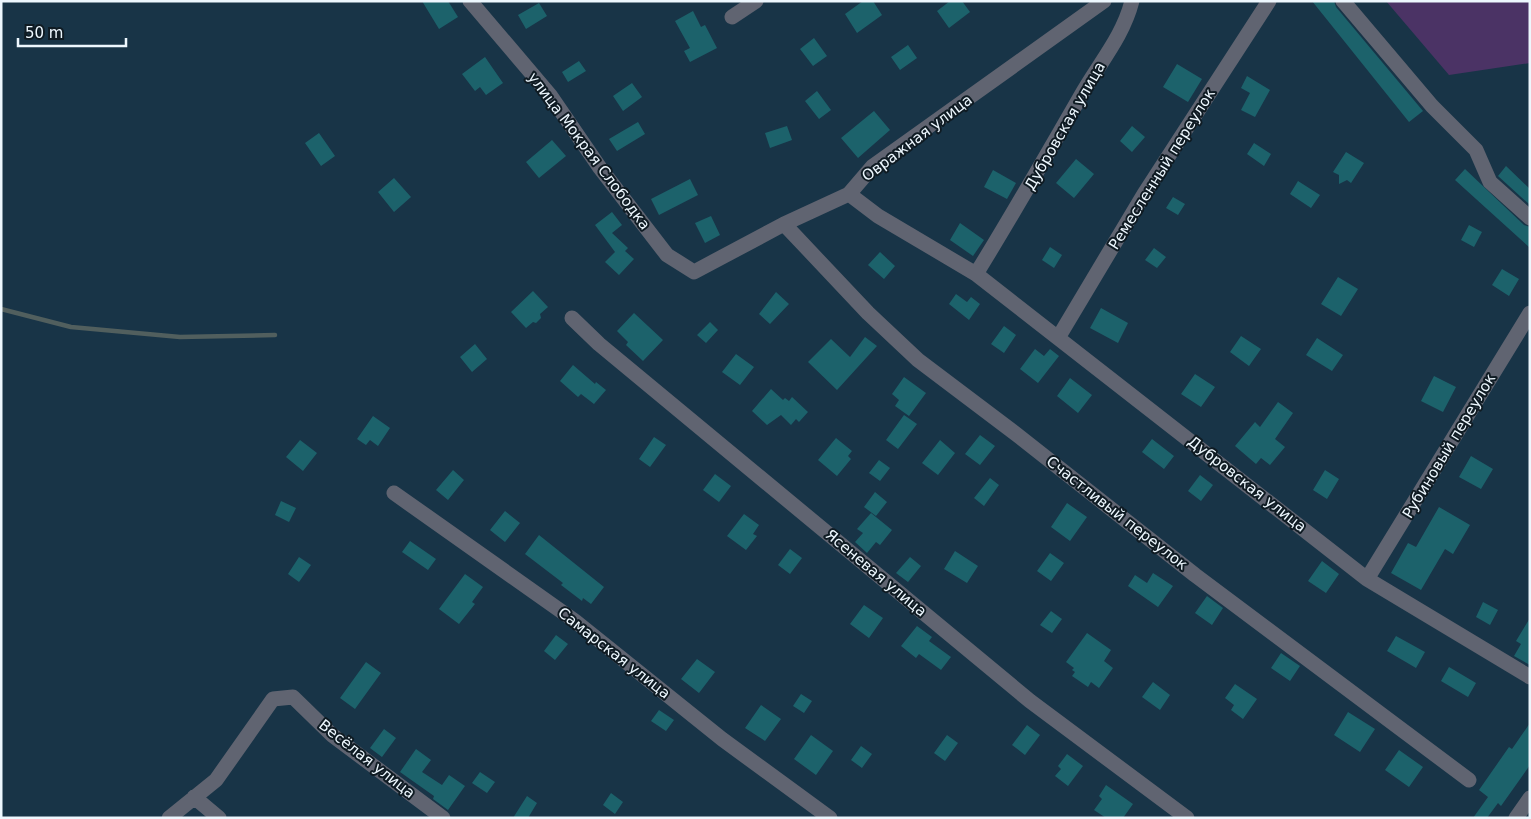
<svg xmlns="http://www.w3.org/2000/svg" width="1531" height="819" font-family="'DejaVu Sans',sans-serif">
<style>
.green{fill:#4b3365}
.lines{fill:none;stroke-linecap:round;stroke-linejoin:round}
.stream{stroke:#515f5e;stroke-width:4.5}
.building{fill:#1c626b}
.minor{stroke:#606471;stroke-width:15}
.labels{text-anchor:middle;stroke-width:4;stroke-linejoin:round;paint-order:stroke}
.street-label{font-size:15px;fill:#edf7fe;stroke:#0f1b23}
</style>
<rect width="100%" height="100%" fill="#183447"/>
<path class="green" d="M1386 1H1530V63L1449 75Z"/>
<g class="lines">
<path class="stream" d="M1 309 71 327 180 337 275 335"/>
</g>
<path class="building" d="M422 1H448L458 17 439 29Z
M863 1H873L882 15 857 33 845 14Z
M950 1H962L970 12 949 28 937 11Z
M1312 1H1334L1336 7 1423 111 1409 122Z
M539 3 547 16 526 29 518 15Z
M693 11 701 27 705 25 717 48 690 62 684 51 690 48 675 21Z
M814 38 827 56 813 66 800 49Z
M908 45 917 58 900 70 891 57Z
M485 57 503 83 486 95 480 87 475 91 462 74Z
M579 61 586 71 568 82 562 72Z
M1177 64 1202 79 1188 102 1163 87Z
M1247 76 1270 90 1255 117 1241 110 1250 93 1241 88Z
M632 83 642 97 623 111 613 96Z
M817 91 831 110 819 119 805 101Z
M874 111 890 130 858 158 841 138Z
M638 122 645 134 617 151 609 139Z
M787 126 792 140 770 148 765 133Z
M1132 126 1145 137 1132 152 1120 141Z
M319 133 335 156 321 166 305 143Z
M552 140 566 156 539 178 526 162Z
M1254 143 1271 154 1264 166 1247 154Z
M1346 152 1364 163 1351 183 1347 180 1339 184V175L1333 172Z
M1076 159 1094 174 1074 198 1056 183Z
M1506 166 1530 189V205L1498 176Z
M1465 169 1524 225 1530 227V248L1455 180Z
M993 170 1016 183 1007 199 984 187Z
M394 178 411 197 394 212 378 192Z
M690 179 698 195 659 215 651 199Z
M1298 181 1320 195 1311 208 1290 194Z
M1173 197 1185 204 1178 215 1166 208Z
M612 212 622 225 612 233 628 248 625 251 634 259 619 275 605 262 615 252 595 225Z
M711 216 720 235 705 243 695 223Z
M960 223 984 240 973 256 950 240Z
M1469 225 1482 232 1474 247 1461 240Z
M1050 247 1062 255 1054 268 1042 260Z
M1154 248 1166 257 1157 268 1145 260Z
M880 252 895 266 884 279 868 265Z
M1502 269 1519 279 1509 296 1492 285Z
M1338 277 1358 289 1341 316 1321 304Z
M533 291 548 307 540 314 541 318 536 323 533 322 526 328 511 312Z
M776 292 789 304 770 324 759 314Z
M956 294 967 302 971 297 980 304 969 320 949 304Z
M1101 308 1128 323 1118 343 1090 328Z
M634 313 663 340 643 361 626 345 628 342 617 331Z
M710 322 718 330 706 343 697 335Z
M1004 326 1016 335 1004 353 991 344Z
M1241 336 1261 349 1249 366 1230 352Z
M865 337 877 346 837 390 808 362 831 339 850 357Z
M1317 338 1343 355 1332 371 1306 355Z
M475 344 487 359 472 372 460 357Z
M1035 349 1044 356 1050 349 1059 356 1038 383 1020 369Z
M736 354 754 367 740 385 722 372Z
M573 365 595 384 596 382 606 390 594 404 581 394 578 397 560 381Z
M1195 374 1215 387 1201 407 1181 394Z
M1434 376 1456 387 1443 412 1421 401Z
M904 377 926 393 909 416 895 406 899 400 892 394Z
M1070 378 1092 395 1078 413 1057 396Z
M771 389 783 400 785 398 789 401 792 397 808 412 799 422 796 419 791 425 781 415 767 425 752 411Z
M1278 402 1293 413 1275 439 1285 447 1270 465 1261 458 1256 464 1235 446 1255 422 1260 427Z
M904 415 917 424 898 449 886 440Z
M373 416 390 428 378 446 370 440 366 445 357 439Z
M980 435 995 446 980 465 965 454Z
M654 437 666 445 650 467 639 459Z
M836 438 852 451 848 456 851 459 837 476 818 460Z
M1152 439 1174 456 1164 469 1142 452Z
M300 440 317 453 303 471 286 457Z
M940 440 955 453 938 475 922 463Z
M1471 456 1493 469 1481 489 1459 477Z
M879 460 890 468 880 481 869 473Z
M453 470 464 480 448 500 436 490Z
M1325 470 1339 479 1327 499 1313 490Z
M715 474 731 486 719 502 703 490Z
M1200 475 1213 485 1201 501 1188 491Z
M990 478 999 485 984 506 974 498Z
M875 492 887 502 876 516 864 507Z
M281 501 296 508 289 522 275 515Z
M1067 503 1087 517 1070 541 1051 527Z
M1439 507 1470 525 1453 554 1445 549 1421 590 1391 573 1408 543 1416 547Z
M505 511 520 523 505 542 490 530Z
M871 513 892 530 880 545 876 542 867 553 855 542 863 533 857 529Z
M744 514 759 525 753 534 757 536 746 550 727 536Z
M539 535 604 587 591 604 583 598 582 601 561 585 563 583 525 554Z
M410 541 436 559 428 570 402 552Z
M790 549 802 558 790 574 778 565Z
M955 551 978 566 967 583 944 569Z
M1050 553 1064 563 1051 581 1037 571Z
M299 557 311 565 299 582 288 574Z
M910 557 921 566 908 582 896 573Z
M1322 561 1339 574 1326 593 1308 581Z
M1153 573 1173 586 1158 607 1128 586 1135 575 1147 583Z
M465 574 483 587 472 602 475 604 459 624 439 609Z
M1207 596 1223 608 1212 625 1195 613Z
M1483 602 1498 610 1490 625 1476 617Z
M864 605 883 618 869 638 850 624Z
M1051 611 1062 619 1052 633 1040 625Z
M1530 618V665L1514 656 1521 644 1516 641Z
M917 626 932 637 929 641 951 657 941 670 919 654 916 658 901 646Z
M1087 633 1111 650 1104 661 1113 668 1099 688 1091 682 1088 687 1072 676 1075 672 1072 670 1074 668 1066 662Z
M556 635 568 644 555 660 544 651Z
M1396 636 1425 652 1416 668 1387 651Z
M1281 653 1300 666 1290 681 1271 668Z
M697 659 715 672 699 693 681 679Z
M366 662 381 673 355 709 340 698Z
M1449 667 1476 683 1468 697 1441 681Z
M1153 682 1170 695 1160 710 1142 697Z
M1235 684 1257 699 1243 719 1231 710 1234 705 1225 698Z
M801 694 812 701 804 713 793 706Z
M761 705 781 719 765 741 745 728Z
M659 710 674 720 666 731 651 721Z
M1348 712 1375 729 1360 752 1334 735Z
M1530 723V765L1501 806 1498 803 1487 818H1473L1488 797 1479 790 1509 747 1512 749Z
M1027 725 1040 735 1025 755 1012 745Z
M384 729 396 738 382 757 370 748Z
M811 735 833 751 816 775 794 759Z
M947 735 958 743 945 761 934 753Z
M861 746 872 754 862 768 851 760Z
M416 749 431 760 422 772 442 785 449 775 465 786 448 810 433 799 434 796 400 772Z
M1399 750 1423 767 1409 787 1385 770Z
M1067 754 1083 766 1068 786 1055 776 1061 769 1058 766Z
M480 772 495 782 487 793 472 783Z
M1106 785 1133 804 1123 818H1106L1094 810 1102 799 1099 796Z
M611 793 623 802 615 814 603 805Z
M527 796 537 803 528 818H513Z"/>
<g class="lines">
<path class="minor" d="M470 1 550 95 600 168 667 255 694 272 784 224 849 194 873 166 1104 1
M1343 1 1432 106 1476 150 1490 182 1530 218
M732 17 756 1
M849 194 878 216 976 274 1367 579 1530 677
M784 224 868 313 918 360 1016 434 1195 575 1469 780
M976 274C1013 214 1048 153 1083 92 1101 61 1123 36 1132 1
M572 318 599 344 1030 701 1187 818
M1058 338 1144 194 1269 1
M394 493 575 621 722 739 830 818
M1367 579 1530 313
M194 797 219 818
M169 818 216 780 273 699 293 697 332 735 443 818
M1516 818 1530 798"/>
</g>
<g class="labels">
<g class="street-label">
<text transform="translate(1065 126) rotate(-60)" y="5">Дубровская улица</text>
<text transform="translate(917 138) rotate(-37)" y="5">Овражная улица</text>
<text transform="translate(589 151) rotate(53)" y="5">улица Мокрая Слободка</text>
<text transform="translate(1162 169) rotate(-58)" y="5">Ремесленный переулок</text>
<text transform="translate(1449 446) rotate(-59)" y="5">Рубиновый переулок</text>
<text transform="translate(1247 484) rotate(38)" y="5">Дубровская улица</text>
<text transform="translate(1117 513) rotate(38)" y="5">Счастливый переулок</text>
<text transform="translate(876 573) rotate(40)" y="5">Ясеневая улица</text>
<text transform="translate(614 653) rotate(38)" y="5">Самарская улица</text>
<text transform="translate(367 759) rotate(38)" y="5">Весёлая улица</text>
</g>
</g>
<rect width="1531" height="819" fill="none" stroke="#edf7fe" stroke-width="5"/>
<path d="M18 38v8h108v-8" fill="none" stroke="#edf7fe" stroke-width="2.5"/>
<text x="25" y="38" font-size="15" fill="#edf7fe" stroke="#0f1b23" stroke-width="4" paint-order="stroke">50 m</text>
</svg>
